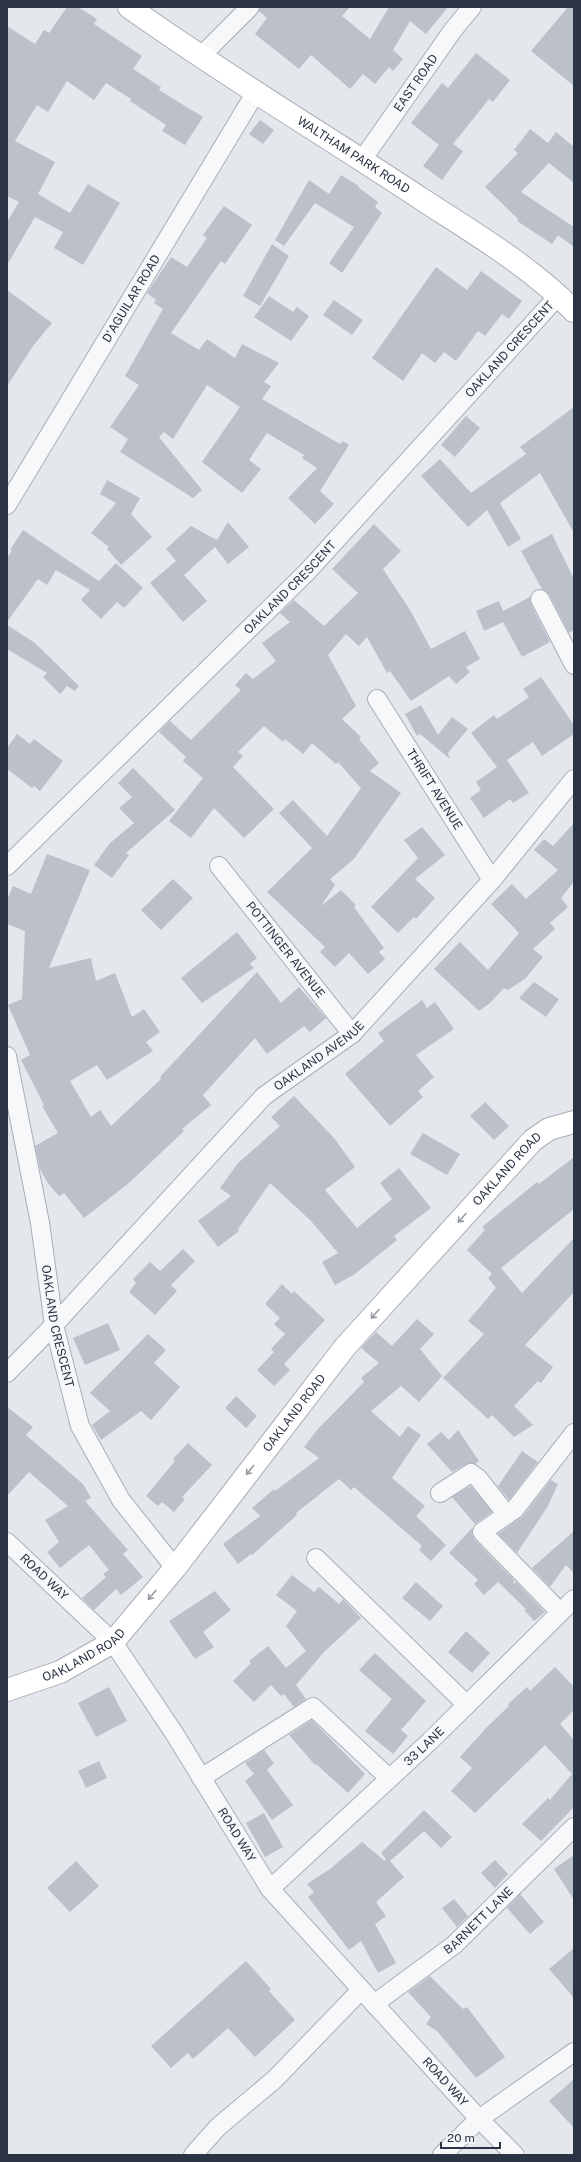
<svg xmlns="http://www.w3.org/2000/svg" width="581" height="2162" font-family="'Public Sans',sans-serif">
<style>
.building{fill:#bbc0ca}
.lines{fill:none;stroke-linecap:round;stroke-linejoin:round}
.street-casing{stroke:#a9aeb7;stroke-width:20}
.secondary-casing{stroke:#a9aeb7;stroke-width:24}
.street{stroke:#f7f8fa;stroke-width:18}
.secondary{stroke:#fff;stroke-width:22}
.oneway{stroke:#959aa2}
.labels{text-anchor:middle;stroke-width:4;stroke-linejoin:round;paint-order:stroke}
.street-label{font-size:12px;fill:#2b3445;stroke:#f4f6f9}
</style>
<rect width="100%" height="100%" fill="#e4e7ec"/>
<path class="building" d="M67 7H78L97 19 94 24 142 56 133 69 161 87 159 90 203 117 185 145 162 131 166 125 130 101 131 99 106 83 94 100 67 81 48 112 37 105 15 141 55 162 38 194 70 213 88 184 120 203 83 265 54 248 63 232 35 217 7 265V222L19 202 7 196V26L35 44 44 30 49 33Z
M260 7H350L342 16 370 39 389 7H448L426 34 410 21 393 50 403 59 393 71 389 67 375 84 363 74 350 89 311 55 299 69 255 34 267 18 259 11Z
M568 7H574V86L531 51Z
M476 53 510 80 493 102 489 99 453 144 463 151 442 180 423 166 439 145 411 123 442 83 448 88Z
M260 120 274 130 263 144 249 134Z
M530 129 548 143 556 132 574 147V183L549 163 521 192 574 227V247L558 235 552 244 517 221 518 219 485 187 518 153 514 150Z
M341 175 359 186 358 187 378 202 375 207 382 213 342 273 329 263 354 227 315 203 284 246 275 240 309 180 329 194Z
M224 206 252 225 225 264 221 261 171 333 199 350 207 339 235 358 242 344 279 363 264 382 271 386 262 399 340 444 343 441 349 445 320 491 334 504 315 524 288 498 317 468 302 458 304 455 267 433 249 460 261 469 242 493 202 462 240 407 207 385 173 439 164 432 159 437 202 490 193 498 120 452 128 439 110 427 139 385 125 376 163 309 154 303 156 300 147 293 171 257 187 267 207 238 203 235Z
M272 244 289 256 260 306 243 296Z
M436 267 467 290 481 271 522 301 509 319 502 314 485 336 478 331 456 361 444 352 435 363 422 353 403 381 372 358Z
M7 290 52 323 33 346 7 386Z
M269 296 293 312 297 307 309 316 291 341 254 317Z
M334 300 363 320 352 335 323 315Z
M574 407V533L540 473 500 503 521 539 508 547 487 510 468 527 421 476 440 459 471 493 526 454 520 447Z
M466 416 480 428 455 457 441 445Z
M107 480 140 498 131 514 152 537 121 565 107 549 109 547 91 533 116 503 100 494Z
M228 522 249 547 228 564 215 547 184 575 207 601 183 622 150 583 176 561 166 549 191 526 217 540Z
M374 524 401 551 383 569 410 610 431 649 465 631 480 659 466 667 470 672 456 684 449 676 411 701 390 671 387 673 367 637 359 646 346 634 328 655 356 706 342 719 361 737 359 739 379 763 370 771 401 793 353 860 330 879 335 885 321 906 341 890 356 905 354 907 384 948 379 952 385 959 368 974 349 953 335 967 320 952 325 947 267 892 312 848 279 813 293 800 327 836 361 788 338 762 336 764 312 743 303 754 285 739 283 742 264 726 238 752 243 756 233 767 274 809 244 838 214 808 191 838 169 821 203 778 183 761 186 757 159 732 170 721 191 740 241 690 235 685 246 673 253 679 276 661 262 643 290 622 280 613 294 600 324 626 358 593 332 569Z
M23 530 99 581 116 563 143 588 124 608 117 602 101 619 81 600 90 590 56 570 47 585 38 579 7 622V558L12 551 10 550Z
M552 534 574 579V630L569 633 549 594 542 589 521 551Z
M530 597 531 604 550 642 522 657 503 622 484 631 476 611 499 601 503 611Z
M7 625 35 643 79 686 75 691 67 686 60 694 43 677 47 673 7 649Z
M541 677 574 725V734L542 756 533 742 507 760 529 793 513 803 510 799 484 818 470 798 481 790 476 782 497 767 471 733 494 715 497 719 529 697 523 689Z
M421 705 438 735 452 717 468 729 448 753 450 759 420 734 417 736 405 714Z
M17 734 30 744 34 739 63 761 40 791 34 786 32 788 7 769V748Z
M133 768 175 810 126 853 129 855 112 878 94 865 109 844 134 823 119 808 132 797 118 783Z
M574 823V884L573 883 561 898 568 907 550 923 555 929 533 949 543 957 526 978 508 990 504 988 490 1003 479 1011 434 969 460 942 488 970 519 933 491 904 512 884 526 899 558 870 534 850 544 839 553 846Z
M422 827 445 855 415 879 435 898 416 919 414 917 398 933 371 907 418 858 404 840Z
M47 854 90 870 49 968 91 958 96 981 115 973 132 1017 144 1009 160 1032 146 1042 153 1051 107 1080 97 1065 70 1081 91 1117 100 1110 111 1126 161 1079 160 1077 257 972 281 1003 299 987 326 1018 310 1032 304 1026 267 1054 255 1038 203 1095 211 1105 182 1129 184 1131 129 1183 84 1218 64 1193 59 1196 47 1182 40 1169 35 1146 58 1133 42 1106 44 1105 21 1060 30 1055 8 1005 22 999 25 931 7 924V900L13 886 31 894Z
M173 879 193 898 161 930 141 910Z
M237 932 257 958 250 964 254 968 202 1003 181 978Z
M534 982 559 999 546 1017 519 998Z
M422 1000 427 1008 435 1002 454 1029 416 1055 434 1077 418 1091 423 1097 390 1126 345 1074 384 1041 378 1033Z
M294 1096 334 1138 355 1167 325 1190 357 1228 392 1199 380 1183 399 1168 431 1208 394 1236 397 1240 355 1274 335 1285 322 1262 338 1253 311 1221 270 1183 238 1229 239 1231 218 1247 198 1221 231 1196 220 1188 238 1163 280 1126 271 1117Z
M485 1102 509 1126 494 1140 470 1116Z
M423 1133 460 1154 447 1175 410 1154Z
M574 1157V1209L501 1268 522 1293 574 1238V1292L525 1345 553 1367 541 1383 538 1381 514 1406 533 1425 514 1437 492 1415 488 1419 443 1378 484 1334 468 1321 496 1288 488 1278 492 1274 467 1250 485 1230 482 1227 537 1182 539 1184Z
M183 1249 195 1261 171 1285 177 1291 155 1315 129 1292 136 1283 133 1279 150 1262 160 1271Z
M282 1284 292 1294 294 1291 325 1320 284 1364 290 1370 274 1386 257 1370 274 1352 271 1349 285 1334 274 1324 280 1318 265 1304Z
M417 1319 434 1334 420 1349 442 1376 419 1402 401 1386 371 1411 400 1437 408 1426 421 1435 392 1478 425 1506 416 1516 446 1545 431 1561 419 1550 422 1546 354 1487 351 1490 339 1479 296 1513 297 1515 252 1555 251 1554 238 1564 223 1544 260 1516 252 1508 274 1489 275 1491 319 1458 304 1447 317 1430 364 1382 361 1378 379 1363 361 1348 376 1332 392 1346Z
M108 1323 120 1350 85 1365 73 1338Z
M148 1334 166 1350 154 1363 180 1387 151 1420 141 1411 101 1440 92 1425 110 1411 90 1393Z
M236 1396 257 1416 246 1428 225 1408Z
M7 1407 33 1427 26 1435 83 1484 91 1498 85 1501 128 1550 123 1554 143 1577 121 1595 116 1589 94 1610 82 1598 106 1577 103 1574 109 1570 89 1545 60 1568 47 1552 59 1542 45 1520 68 1506 29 1472 7 1496Z
M458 1430 479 1461 475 1464H466L452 1472 427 1444 441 1432 449 1440Z
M188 1443 212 1465 182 1497 185 1499 174 1512 162 1502 158 1506 146 1496 175 1461 173 1459Z
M522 1451 538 1462 509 1500 498 1486Z
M551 1480 558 1484 548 1506 517 1553 498 1534 523 1516Z
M471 1486 492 1512 475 1524 452 1497Z
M472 1528V1534L474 1539 514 1580 513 1584 516 1582 545 1612 534 1621 524 1610 526 1609 498 1582 484 1595 474 1584 478 1580 449 1553Z
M574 1531V1573L566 1565 550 1587 532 1568Z
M292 1575 314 1592 319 1587 339 1604 343 1599 361 1618 324 1652 296 1685 306 1699 294 1707 284 1694 281 1696 271 1685 254 1702 233 1681 251 1663 249 1661 268 1646 286 1668 306 1651 286 1626 297 1611 276 1595Z
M416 1582 443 1606 430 1621 402 1598Z
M215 1591 231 1610 203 1632 214 1647 195 1659 169 1621Z
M466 1631 490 1653 472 1673 448 1652Z
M375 1653 426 1701 401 1730 408 1736 393 1754 365 1731 392 1699 359 1670Z
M555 1667 574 1687V1710L560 1724 574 1740V1807L541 1841 522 1824 548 1798 550 1800 572 1774 545 1745 475 1813 451 1791 472 1768 460 1757 487 1727 509 1706 508 1704 527 1687 530 1691Z
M109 1687 127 1721 96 1737 78 1703Z
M312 1720 365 1774 348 1793 316 1764 315 1765 289 1735Z
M264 1750 274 1763 267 1770 293 1805 272 1820 245 1781 254 1774 245 1763Z
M99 1761 107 1778 86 1788 78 1771Z
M424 1810 452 1837 441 1848 424 1831 390 1861 404 1877 376 1902 386 1916 375 1924 396 1963 378 1973 361 1941 349 1950 308 1897 314 1892 307 1884 330 1869 362 1842 385 1861 386 1859 381 1853Z
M264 1813 283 1847 265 1857 246 1823Z
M574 1855V1900L554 1869Z
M495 1860 508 1874 495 1888 481 1873Z
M76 1861 99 1886 70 1912 47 1888Z
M520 1894 544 1922 530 1934 507 1908Z
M454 1899 468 1916 457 1927 442 1908Z
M574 1948V1998L549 1969Z
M246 1961 271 1989 269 1991 295 2020 255 2057 228 2028 193 2059 188 2053 171 2068 151 2046Z
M430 1976 463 2009 467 2007 505 2057 476 2078 437 2031 426 2024 431 2017 408 1992Z
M574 2079V2128L549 2101Z"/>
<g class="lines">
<defs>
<g id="street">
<path d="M200 57 250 7"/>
<path id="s1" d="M362 160 453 30 472 7"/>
<path id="s2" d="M7 505 256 92"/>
<path d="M540 599 574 665"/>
<path id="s3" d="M377 699 492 880"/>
<path id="s4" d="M7 866 307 572 559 295"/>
<path id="s5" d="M219 866 352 1034"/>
<path id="s6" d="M7 1056 40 1223 54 1325 80 1426 121 1500 175 1568"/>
<path id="s7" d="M7 1373 54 1325 264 1096 352 1034 492 880 574 779"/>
<path d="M440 1493 471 1473 478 1478 507 1515"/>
<path id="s8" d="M7 1542 113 1642 174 1733 270 1889 479 2119 515 2155"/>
<path d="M316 1558 467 1705"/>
<path d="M560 1612 482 1532 515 1509 574 1433"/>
<path d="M201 1778 313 1707 389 1778"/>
<path id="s9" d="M270 1889 429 1742 574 1599"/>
<path id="s10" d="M374 2004 454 1945 574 1827"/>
<path d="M193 2155 218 2127 275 2079 361 1990"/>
<path d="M442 2155 479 2119 574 2052"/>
</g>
<g id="secondary">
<path id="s11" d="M129 7C224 75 325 135 423 200 475 234 530 266 574 311"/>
<path id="s12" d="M7 1690 60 1672 113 1642 175 1568 345 1347 533 1140 549 1129 574 1122"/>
</g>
</defs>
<use href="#street" class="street-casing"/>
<use href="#secondary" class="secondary-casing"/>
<use href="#street" class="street"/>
<use href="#secondary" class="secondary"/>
</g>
<defs><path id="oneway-shaft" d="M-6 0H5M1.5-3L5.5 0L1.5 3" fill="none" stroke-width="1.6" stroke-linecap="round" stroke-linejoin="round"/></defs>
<g class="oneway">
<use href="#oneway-shaft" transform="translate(462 1218) rotate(132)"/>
<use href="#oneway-shaft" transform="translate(375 1314) rotate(132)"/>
<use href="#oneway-shaft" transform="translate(250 1470) rotate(128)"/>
<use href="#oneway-shaft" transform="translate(152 1595) rotate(130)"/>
</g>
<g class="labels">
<g class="street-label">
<text dy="4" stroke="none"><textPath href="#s1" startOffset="94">EAST ROAD</textPath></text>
<text dy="4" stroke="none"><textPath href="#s11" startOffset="269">WALTHAM PARK ROAD</textPath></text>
<text dy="4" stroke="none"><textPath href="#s2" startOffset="241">D'AGUILAR ROAD</textPath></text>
<text dy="4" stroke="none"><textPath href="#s4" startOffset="721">OAKLAND CRESCENT</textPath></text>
<text dy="4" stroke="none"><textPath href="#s4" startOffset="397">OAKLAND CRESCENT</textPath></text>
<text dy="4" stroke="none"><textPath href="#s3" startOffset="107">THRIFT AVENUE</textPath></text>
<text dy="4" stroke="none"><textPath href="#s5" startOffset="107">POTTINGER AVENUE</textPath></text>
<text dy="4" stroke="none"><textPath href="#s7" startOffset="446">OAKLAND AVENUE</textPath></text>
<text dy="4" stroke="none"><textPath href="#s12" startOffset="733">OAKLAND ROAD</textPath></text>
<text dy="4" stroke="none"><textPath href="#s6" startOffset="275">OAKLAND CRESCENT</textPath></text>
<text dy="4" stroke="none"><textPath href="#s12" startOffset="409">OAKLAND ROAD</textPath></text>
<text dy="4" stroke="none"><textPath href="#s8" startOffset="51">ROAD WAY</textPath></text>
<text dy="4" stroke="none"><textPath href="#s12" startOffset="85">OAKLAND ROAD</textPath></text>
<text dy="4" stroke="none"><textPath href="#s9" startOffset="210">33 LANE</textPath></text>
<text dy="4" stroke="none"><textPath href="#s8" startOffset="375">ROAD WAY</textPath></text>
<text dy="4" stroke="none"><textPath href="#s10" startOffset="134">BARNETT LANE</textPath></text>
<text dy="4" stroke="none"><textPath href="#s8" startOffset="699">ROAD WAY</textPath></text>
</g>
</g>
<rect width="581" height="2162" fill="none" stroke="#2b3445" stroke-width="16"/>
<path d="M441 2142v6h59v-6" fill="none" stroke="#2b3445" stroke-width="2"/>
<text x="447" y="2142" font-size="12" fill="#2b3445" stroke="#f4f6f9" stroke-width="3" paint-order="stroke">20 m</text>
</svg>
